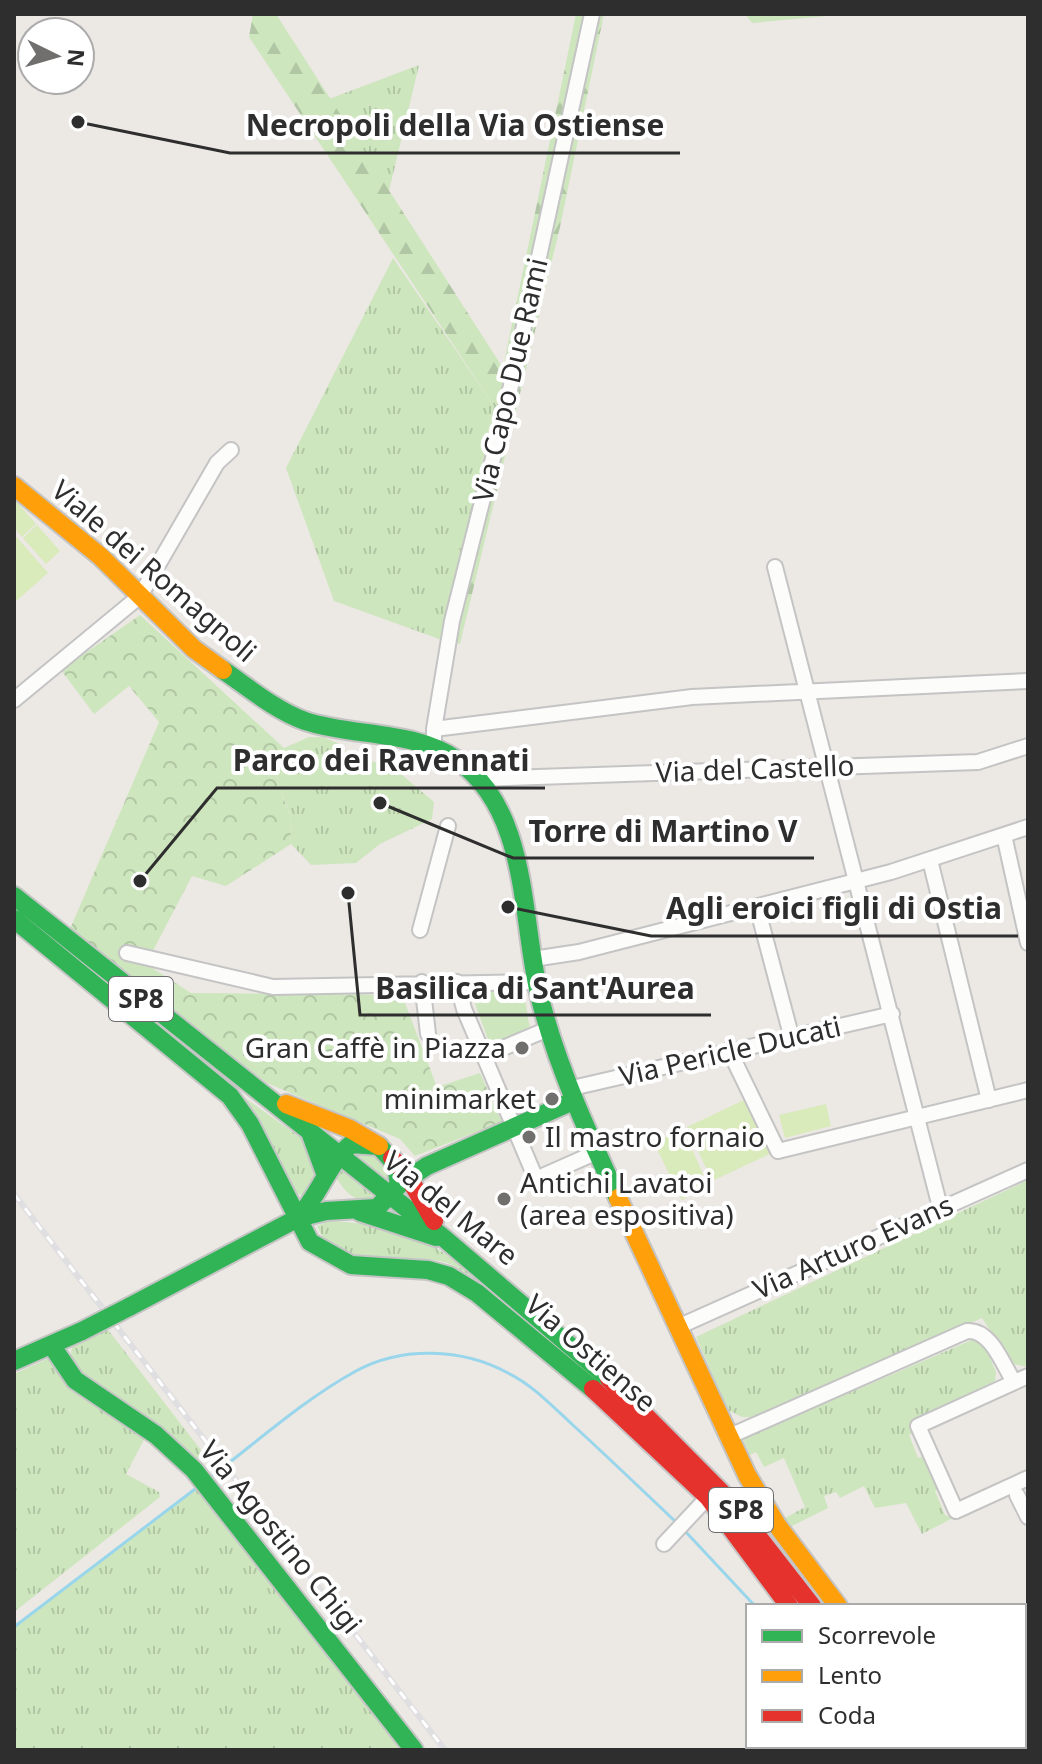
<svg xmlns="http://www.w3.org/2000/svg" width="1042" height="1764" font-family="'Noto Sans',sans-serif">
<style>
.grass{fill:url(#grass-tufts)}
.forest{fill:url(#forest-firs)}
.park{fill:url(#park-crowns)}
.garden{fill:#cee6be}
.pitch{fill:#d9eabb}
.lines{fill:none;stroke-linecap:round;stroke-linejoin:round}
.stream{stroke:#99d6ec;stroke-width:3}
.street-casing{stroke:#c5c4c5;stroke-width:18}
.fast-casing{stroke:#c5c4c5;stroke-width:22}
.slow-casing{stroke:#c5c4c5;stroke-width:22}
.jam-casing{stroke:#c5c4c5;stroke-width:22}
.street{stroke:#fcfcfb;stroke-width:14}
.fast{stroke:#30b455;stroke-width:18}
.slow{stroke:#ff9f0a;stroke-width:18}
.jam{stroke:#e5322d;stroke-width:18}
.rail-casing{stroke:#dfdfe1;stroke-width:6}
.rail{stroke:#fff;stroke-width:3;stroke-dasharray:9;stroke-linecap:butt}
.fast-bridge-casing{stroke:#c5c4c5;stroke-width:22;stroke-linecap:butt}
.fast-bridge{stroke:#30b455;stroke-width:18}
.poi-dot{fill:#706f6e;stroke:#fff;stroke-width:3}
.labels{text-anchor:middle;stroke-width:8;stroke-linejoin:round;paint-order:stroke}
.shield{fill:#fff;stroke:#6d6d6d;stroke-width:2}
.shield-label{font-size:26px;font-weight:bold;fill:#2e2e2e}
.street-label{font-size:28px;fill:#2e2e2e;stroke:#fff}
.poi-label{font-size:28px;fill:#2e2e2e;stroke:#fff;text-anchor:end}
.leader{fill:none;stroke:#2e2e2e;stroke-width:3}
.callout-dot{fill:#2e2e2e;stroke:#fff;stroke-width:3}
.callout-label{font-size:30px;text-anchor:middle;font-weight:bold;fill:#2e2e2e;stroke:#fff;stroke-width:8;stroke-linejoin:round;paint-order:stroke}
</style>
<defs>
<pattern id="grass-tufts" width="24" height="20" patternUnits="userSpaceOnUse" patternTransform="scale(2)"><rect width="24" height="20" fill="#cee6be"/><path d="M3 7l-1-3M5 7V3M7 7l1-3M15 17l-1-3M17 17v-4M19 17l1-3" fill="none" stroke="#b1c6a4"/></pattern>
<pattern id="forest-firs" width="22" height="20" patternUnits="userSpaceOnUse" patternTransform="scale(2)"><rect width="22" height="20" fill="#cee6be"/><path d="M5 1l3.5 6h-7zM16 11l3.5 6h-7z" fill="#b1c6a4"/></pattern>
<pattern id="park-crowns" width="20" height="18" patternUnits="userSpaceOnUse" patternTransform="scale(2)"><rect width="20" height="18" fill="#cee6be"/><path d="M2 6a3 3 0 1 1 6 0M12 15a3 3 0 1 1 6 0" fill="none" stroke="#b1c6a4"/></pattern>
</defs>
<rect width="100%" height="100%" fill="#ece8e4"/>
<path class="grass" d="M745 14H849L752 23Z
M419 65 389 191 329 99Z
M393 258 494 406 442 640 334 601 286 468Z
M309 737H323L337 743 348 753 395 769 434 802 432 819 380 844 356 863 311 865 291 844 290 814 276 779 284 748Z
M241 1095 305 1141 317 1174 306 1196 293 1193Z
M368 1149 387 1163 393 1186 354 1152Z
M339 1168 379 1201C358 1204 346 1195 336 1177Z
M1028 1180V1367L1013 1364 982 1318 762 1417H742L728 1410 696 1337Z
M329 1221C396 1224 429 1235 478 1281 466 1273 454 1264 440 1261 399 1252 338 1276 317 1226Z
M102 1322 204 1454 194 1462C166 1426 90 1393 73 1363 70 1357 71 1350 73 1344 76 1334 93 1328 102 1322Z
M974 1339 984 1344 996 1372 995 1381 914 1421 916 1432 909 1435 918 1458 927 1455 941 1487 935 1491 945 1515 953 1518 922 1534 906 1503 875 1508 864 1486 840 1498 836 1492 824 1496 828 1508 790 1527 785 1518 805 1507 784 1458 764 1467 756 1452 750 1455 743 1439Z
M51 1357 147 1434 126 1474 159 1492 160 1497 14 1612V1374Z
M210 1478 414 1750H14V1628Z"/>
<path class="forest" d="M253 14H276L503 368 576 14H604L560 227 460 644 442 640 494 406 249 37Z"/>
<path class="park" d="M140 615 284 748 276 779 290 815 291 844 226 886 192 876 146 964 191 993 402 995 437 1087 480 1073 502 1122 415 1156 400 1139 267 1083 70 929 159 722 129 686 94 714 61 670Z"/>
<path class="garden" d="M523 987 530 1029 490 1045 470 990Z"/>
<path class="pitch" d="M14 499 36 524 22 537 14 528Z
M37 525 60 551 46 564 23 538Z
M14 534 48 573 14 603Z
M744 1100 770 1154 712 1181 687 1127Z
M826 1104 831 1126 785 1138 779 1115Z
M683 1129 708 1185 682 1200 654 1143Z"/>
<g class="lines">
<path class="stream" d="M208 1479C256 1443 303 1400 356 1371 402 1346 462 1348 508 1373 533 1385 554 1408 575 1427 609 1458 643 1491 677 1523
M685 1531 755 1606
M14 1627 199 1486
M843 1746 845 1750"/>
<defs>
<path id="street" d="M775 567 940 1207
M14 700 140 596 217 463 231 450
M434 729 692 697 1028 681
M434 747V729L452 621 508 399 592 14
M480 779 978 762 1028 746
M1004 835 1028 943
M930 860 989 1100
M757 907 791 1035
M420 930 448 826
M127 953 273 987 537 982
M533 959 579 952 891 872 1028 827
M422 982 428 1034
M457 982 464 1009 536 1179 597 1152
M729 1050 778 1151 1028 1090
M484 1056 548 1029
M568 1089 892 1014
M680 1326 1028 1170
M1028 1376 918 1426 956 1511 1028 1478
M730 1436 967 1331C991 1329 1003 1365 1014 1382
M1017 1495 1028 1517
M664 1544 708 1497
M1026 1750 1028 1749"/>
<path id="fast" d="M223 670C249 688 275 710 305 721 353 737 415 730 457 760 532 812 520 927 542 1006 560 1073 589 1135 618 1198
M14 896 445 1239 609 1379
M14 919 230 1096 250 1124 310 1242 351 1265 428 1270 449 1276 477 1293 593 1389
M310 1132 326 1176
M400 1184 427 1166 573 1101
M360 1212 436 1237
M129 1307 298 1218 326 1211 377 1208 399 1185 396 1165 379 1146 351 1144C327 1165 320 1194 298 1218
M52 1346 75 1380 156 1435 194 1470 414 1750
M14 1361 82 1331
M872 1746 874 1750
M899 1746 901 1750"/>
<path id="slow" d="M14 486 100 556 194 649 223 670
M286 1104 350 1129 379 1146
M618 1198 747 1475 777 1525 838 1606
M920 1746 922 1750"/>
<path id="jam" d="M392 1158 409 1178 434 1221
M609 1379 730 1501 812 1606
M593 1389 708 1497 789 1606"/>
</defs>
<use href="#street" class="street-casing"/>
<use href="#fast" class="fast-casing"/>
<use href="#slow" class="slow-casing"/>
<use href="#jam" class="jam-casing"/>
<use href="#street" class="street"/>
<use href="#fast" class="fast"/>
<use href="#slow" class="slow"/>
<use href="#jam" class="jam"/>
<defs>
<path id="rail" d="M14 1194 445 1750"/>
</defs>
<use href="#rail" class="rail-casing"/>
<use href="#rail" class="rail"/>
<defs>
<path id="fast-bridge" d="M82 1331 129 1307"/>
</defs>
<use href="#fast-bridge" class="fast-bridge-casing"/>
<use href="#fast-bridge" class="fast-bridge"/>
</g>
<g class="poi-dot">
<circle cx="522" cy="1048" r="8"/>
<circle cx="552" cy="1099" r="8"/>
<circle cx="529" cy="1137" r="8"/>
<circle cx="504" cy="1199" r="8"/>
</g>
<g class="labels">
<g class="shield">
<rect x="109" y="977" width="64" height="44" rx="6"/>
<rect x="709" y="1488" width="64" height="44" rx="6"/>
</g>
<g class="shield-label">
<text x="141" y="1008">SP8</text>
<text x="741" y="1519">SP8</text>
</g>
<g class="street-label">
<text transform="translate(510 380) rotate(-77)" y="10">Via Capo Due Rami</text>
<text transform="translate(154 571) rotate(41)" y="10">Viale dei Romagnoli</text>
<text transform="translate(755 769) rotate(-2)" y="10">Via del Castello</text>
<text transform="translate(730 1051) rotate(-13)" y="10">Via Pericle Ducati</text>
<text transform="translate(451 1208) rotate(39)" y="10">Via del Mare</text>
<text transform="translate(853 1247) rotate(-24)" y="10">Via Arturo Evans</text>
<text transform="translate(591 1353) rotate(41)" y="10">Via Ostiense</text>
<text transform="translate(281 1537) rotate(51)" y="10">Via Agostino Chigi</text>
</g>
<g class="poi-label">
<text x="506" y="1058">Gran Caffè in Piazza</text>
<text x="536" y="1109">minimarket</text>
<text x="545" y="1147" text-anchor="start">Il mastro fornaio</text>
<text x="520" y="1193" text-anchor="start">Antichi Lavatoi<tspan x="520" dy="32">(area espositiva)</tspan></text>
</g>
</g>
<path class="leader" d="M78 122L230 153H680M140 881L217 788H545M380 803L513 858H814M508 907L651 936H1018M348 893L360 1015H711"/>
<g class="callout-dot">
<circle cx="78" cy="122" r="8"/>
<circle cx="140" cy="881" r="8"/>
<circle cx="380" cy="803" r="8"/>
<circle cx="508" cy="907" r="8"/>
<circle cx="348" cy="893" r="8"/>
</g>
<g class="callout-label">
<text x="455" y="136">Necropoli della Via Ostiense</text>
<text x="381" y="771">Parco dei Ravennati</text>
<text x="663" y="842">Torre di Martino V</text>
<text x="834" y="919">Agli eroici figli di Ostia</text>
<text x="535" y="999">Basilica di Sant'Aurea</text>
</g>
<rect width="1042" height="1764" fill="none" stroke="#2e2e2e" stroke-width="32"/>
<rect x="746" y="1604" width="280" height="144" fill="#ffffff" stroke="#ababab" stroke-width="2"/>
<rect x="762" y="1630" width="40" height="12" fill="#30b455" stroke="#ababab" stroke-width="2"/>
<text x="818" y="1644" font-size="24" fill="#2e2e2e">Scorrevole</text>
<rect x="762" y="1670" width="40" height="12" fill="#ff9f0a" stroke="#ababab" stroke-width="2"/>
<text x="818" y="1684" font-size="24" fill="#2e2e2e">Lento</text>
<rect x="762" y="1710" width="40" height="12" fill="#e5322d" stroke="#ababab" stroke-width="2"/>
<text x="818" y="1724" font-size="24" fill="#2e2e2e">Coda</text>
<g transform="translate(56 56) rotate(95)"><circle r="38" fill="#ffffff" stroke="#ababab" stroke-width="2"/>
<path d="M0-6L14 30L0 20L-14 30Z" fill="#706f6e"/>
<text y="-12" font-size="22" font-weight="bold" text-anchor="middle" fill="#2e2e2e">N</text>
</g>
</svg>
